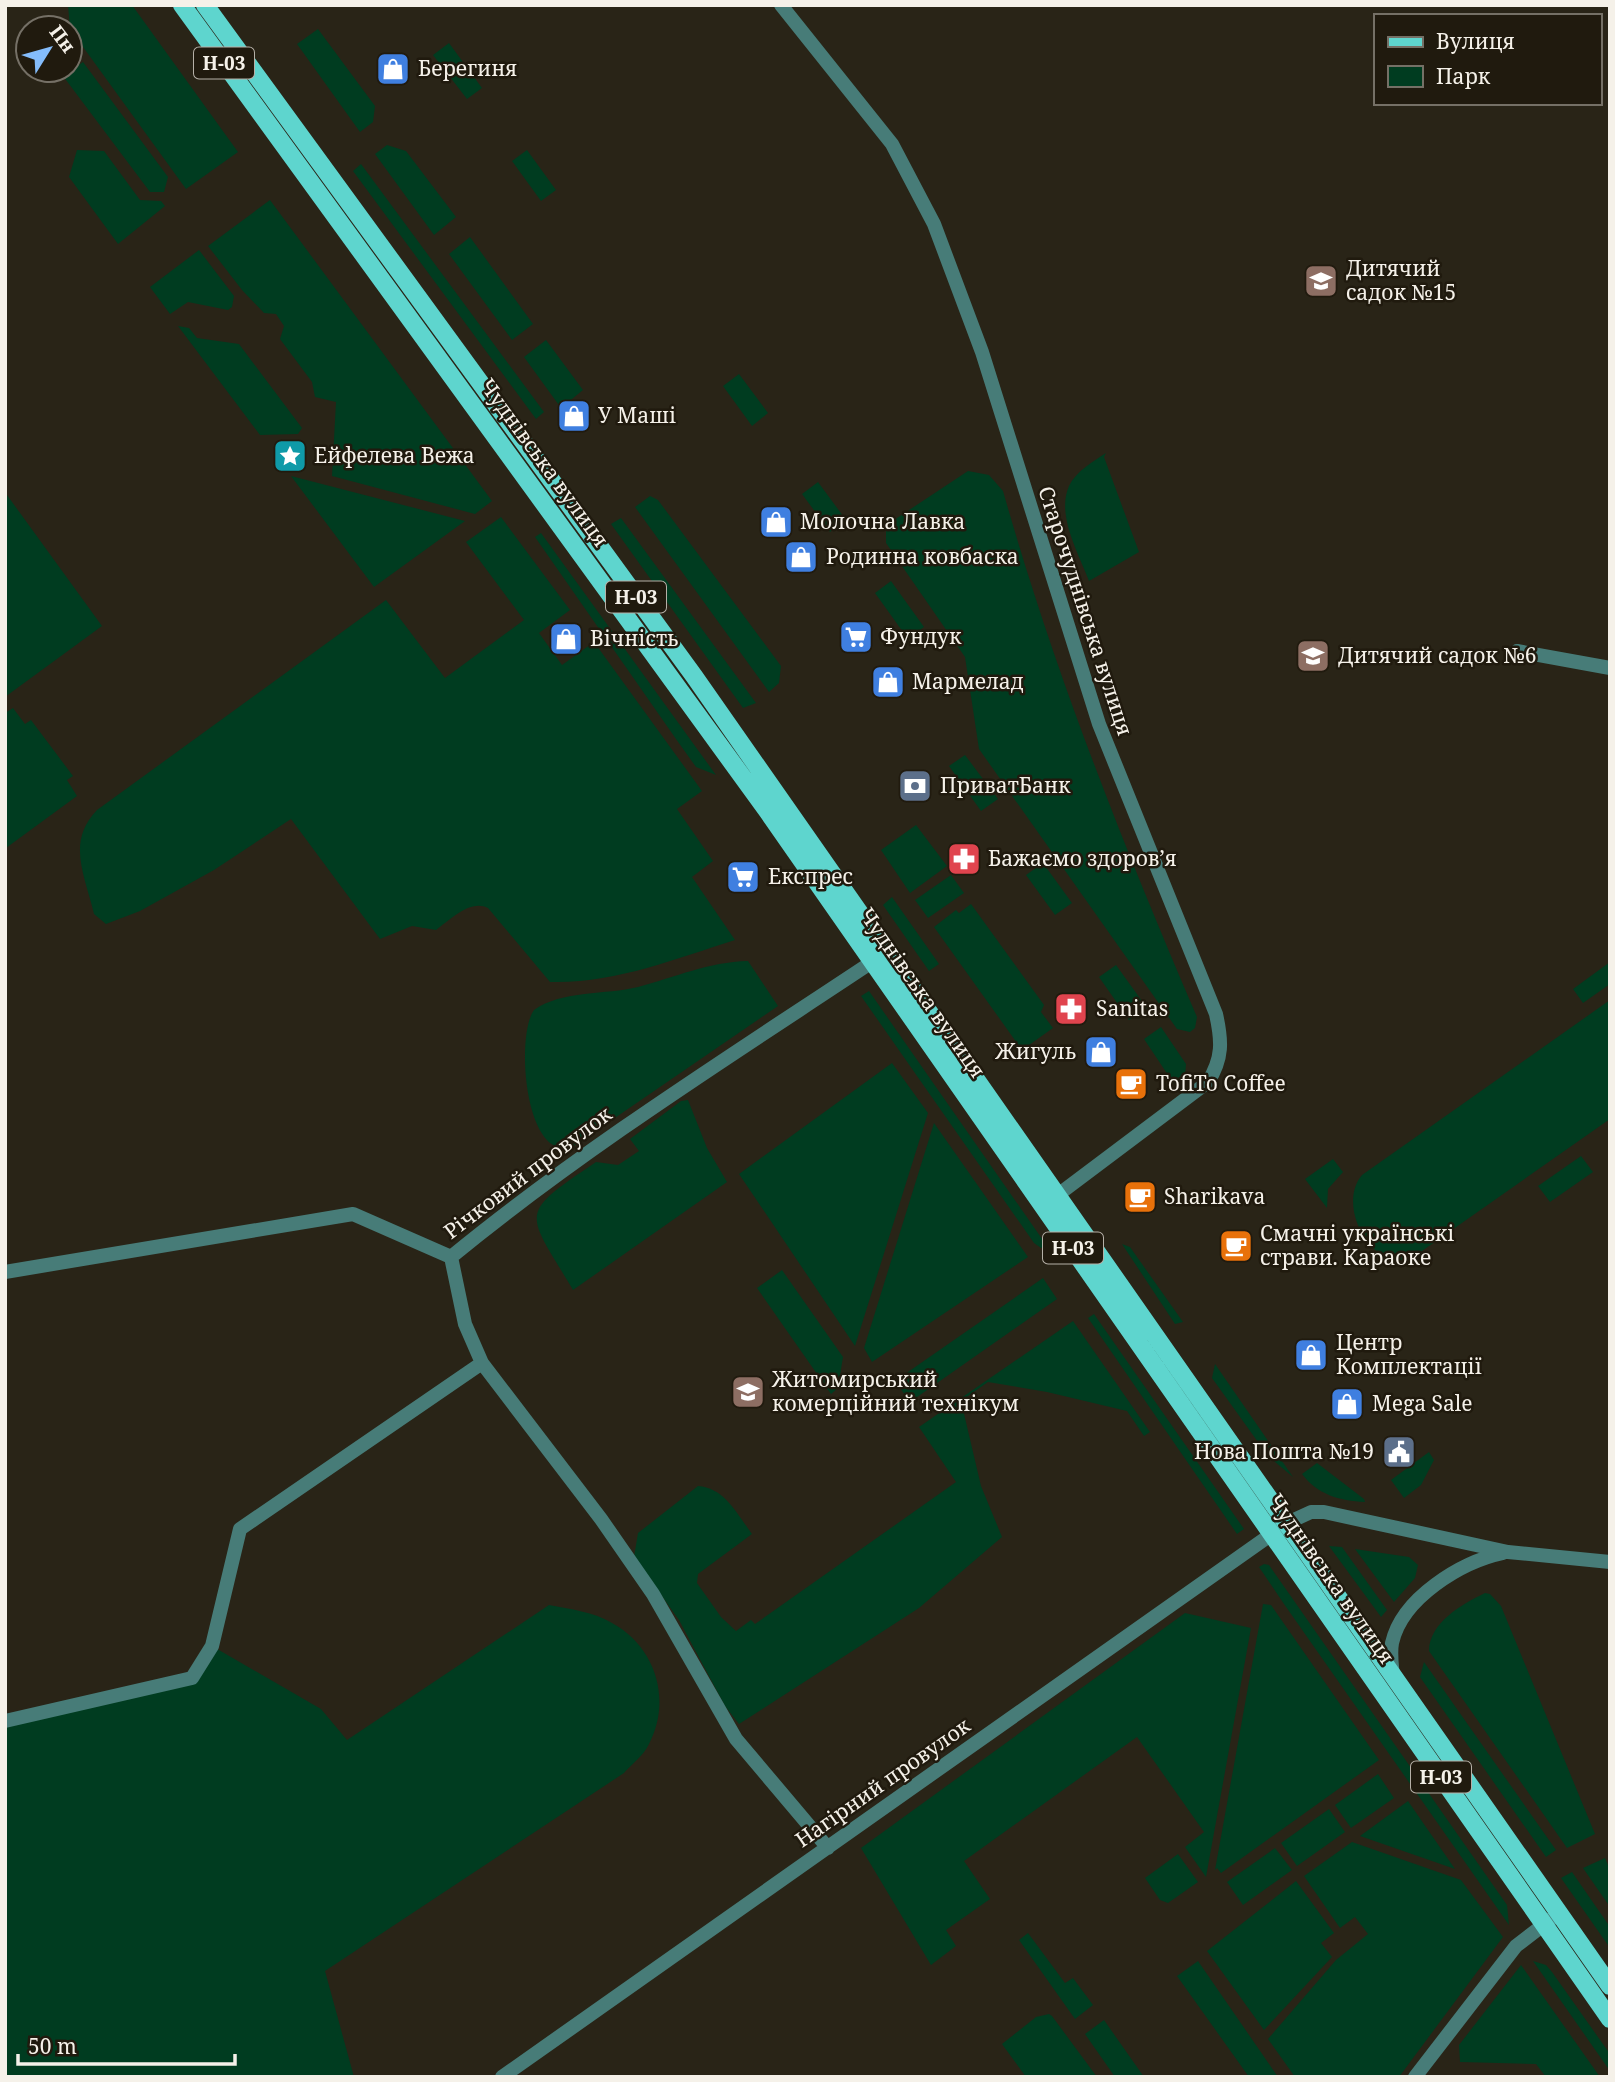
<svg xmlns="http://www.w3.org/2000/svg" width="1615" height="2082" font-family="'Noto Serif',serif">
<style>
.green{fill:#003c20}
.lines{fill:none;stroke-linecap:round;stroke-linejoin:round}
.minor{stroke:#477c78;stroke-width:14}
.tertiary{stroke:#477c78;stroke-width:14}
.primary{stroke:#5ed5ce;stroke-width:18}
.labels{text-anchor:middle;stroke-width:5;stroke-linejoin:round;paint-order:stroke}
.shield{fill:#201a0e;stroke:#b5b0a7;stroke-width:2}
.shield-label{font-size:19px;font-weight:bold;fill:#f5f1e9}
.poi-label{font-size:21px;fill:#f5f1e9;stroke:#201a0e;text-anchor:start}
.street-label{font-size:21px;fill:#f5f1e9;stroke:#201a0e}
</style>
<rect width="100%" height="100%" fill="#292417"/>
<path class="green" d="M68 5H132L238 152 186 189 70 29Z
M318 29 375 106 373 122 360 132 297 44Z
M449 43 482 88 467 99 433 55Z
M83 62 168 177 164 192H150L63 76Z
M387 145 406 151 456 217 434 235 375 154Z
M77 150 104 151 140 200 161 201 165 206 118 244 69 177Z
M527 150 556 190 541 201 512 161Z
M361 164 544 412 536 419 353 171Z
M270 200 492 501 475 514 332 476 336 402 315 397 312 382 280 339 284 326 276 314 264 313 242 290 208 246Z
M470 237 533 324 512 340 449 254Z
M199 250 234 296 232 307 228 310 188 302 170 314 150 287Z
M178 326 189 328 197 338 239 344 302 428 298 434 260 435Z
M546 340 583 390 561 408 524 357Z
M739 374 768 413 752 426 723 386Z
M1106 453 1104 457 1139 552 1089 581C1079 554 1056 515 1069 486 1076 471 1094 461 1106 453Z
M968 471 989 475 1003 491C1055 674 1122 842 1197 1017L1195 1028 1190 1032 1177 1029 979 749 965 657 886 543V528L894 520Z
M291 476 465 521 374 587Z
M818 482 846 520 830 532 802 494Z
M7 495 102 626 5 697V496Z
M650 496 658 500 781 666 779 683 769 692 635 507Z
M501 517 570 610 539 633 562 665 594 642 702 791 677 809 713 861 692 877 735 940C675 959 613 984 550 982L488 908C470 899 450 920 436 930L412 926 380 939 291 819 214 870 140 911 106 924 94 914C85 875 66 842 97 810L386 600 445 678 524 620 466 542Z
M621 518 756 703 743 708 611 524Z
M541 533 716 775 696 767 676 739 535 537Z
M891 581 924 627 908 639 875 593Z
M13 708 25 724 31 720 73 776 67 780 77 796 6 848 5 713Z
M965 755 998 799 981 811 949 766Z
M916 825 947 866 910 893 881 850Z
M1043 863 1072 903 1055 915 1026 875Z
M951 875 964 893 928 918 915 900Z
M892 897 939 964 929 971 883 905Z
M971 904 1044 1005 1041 1012 1053 1028 1022 1050 934 927 956 910 959 913Z
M748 961 778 1006 574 1146C525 1166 515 1036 534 1010 562 990 606 995 638 987 676 977 708 962 748 961Z
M1610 962V984L1583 1003 1573 989Z
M1116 965 1147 1008 1129 1020 1099 977Z
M869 991 1047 1246 1041 1248 1034 1243 861 996Z
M1610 1000V1119L1412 1258C1371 1273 1336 1205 1362 1175Z
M1161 1027 1186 1064 1185 1077 1176 1087 1144 1039Z
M892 1063 928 1113 855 1346 739 1174Z
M688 1100 707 1148 727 1182 573 1290C526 1210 516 1216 596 1162L618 1165 639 1151 630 1139 681 1101Z
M934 1123 1028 1257 872 1362 864 1348Z
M1581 1156 1593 1172 1550 1202 1538 1186Z
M1333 1159 1343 1172 1328 1189 1327 1208 1305 1179Z
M1122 1244 1130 1247 1183 1322 1175 1324Z
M782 1270 843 1357 838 1388 831 1394 757 1288Z
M1043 1278 1057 1299 910 1402 895 1381Z
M1094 1314 1244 1529 1237 1534 1088 1318Z
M1073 1321 1150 1432 1144 1436 1127 1411 1047 1392 988 1382 961 1401 981 1486 1002 1537 919 1608 739 1724 725 1706 679 1620 634 1557 638 1533 698 1486C725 1488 737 1514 752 1534L698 1574 697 1583 721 1617 736 1631 751 1620 755 1624 956 1482 919 1427Z
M1215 1364 1293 1477 1268 1456 1212 1378Z
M1429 1452 1434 1460 1421 1485 1404 1498 1391 1480Z
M1317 1463 1364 1499 1365 1502C1339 1501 1317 1494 1302 1474Z
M1329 1546 1342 1547 1387 1610 1381 1617Z
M1355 1549 1409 1557 1418 1565 1415 1578 1394 1602Z
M1264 1564 1269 1565 1507 1905 1509 1925 1284 1604 1259 1567Z
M1485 1593 1490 1594 1501 1606 1595 1834 1567 1848 1429 1651C1429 1623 1462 1604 1485 1593Z
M1263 1604 1271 1605 1379 1760 1221 1873 1217 1868 1215 1870Z
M549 1605C570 1609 594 1612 612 1623 656 1647 672 1700 649 1744 644 1755 632 1764 624 1773L325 1971 354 2077H5V1721L192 1678 212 1646 321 1709 347 1740Z
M1185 1613 1251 1628 1206 1877 1185 1847 1204 1832 1137 1737 964 1861 990 1899 946 1930 956 1946 931 1965 861 1848Z
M1424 1662 1556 1850 1546 1857 1420 1677Z
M1378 1774 1394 1798 1351 1828 1335 1805Z
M1408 1801 1455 1869 1360 1836Z
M1329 1809 1345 1832 1297 1866 1281 1843Z
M1352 1842 1461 1880 1503 1937 1399 2077H1295L1268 2039 1336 1960 1368 1934 1355 1917 1340 1928 1304 1876Z
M1275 1848 1292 1870 1243 1905 1227 1882Z
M1178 1854 1198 1882 1168 1903 1160 1900 1145 1878Z
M1605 1858 1610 1870V1907L1583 1868Z
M1572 1872 1610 1927V1948L1561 1878Z
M1296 1881 1334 1933 1321 1943 1332 1957 1264 2030 1207 1951Z
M1028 1933 1065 1983 1073 1978 1093 2005 1075 2019 1019 1940Z
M1198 1961 1278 2077H1249L1177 1976Z
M1533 1961 1546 1965 1552 1972 1610 2054V2071Z
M1521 1965 1600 2077H1546L1536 2064 1460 2062 1459 2045Z
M1049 2014 1052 2016 1097 2077H1026L1002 2044 1036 2017Z
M1104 2020 1144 2077H1115L1085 2034Z"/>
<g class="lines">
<path class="minor" d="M781 5 892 144 934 224 982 352 1099 724 1216 1014C1222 1041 1223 1058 1208 1082L1059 1194
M1517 651 1610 668
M451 1257 465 1324 482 1363 601 1519 653 1594 736 1739 828 1848
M451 1257C584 1148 729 1057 872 962
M5 1272 353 1214 451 1257
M5 1721 192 1678 212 1646 240 1529 482 1363
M502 2077 1279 1529
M1415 2077 1516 1946 1559 1913"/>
<path class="tertiary" d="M1287 1523 1311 1512H1324L1508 1552 1610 1562
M1393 1677C1392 1666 1390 1654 1392 1643 1402 1598 1461 1562 1503 1553"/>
<path class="primary" d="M182 5 768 812 1610 2019
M205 5 694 676 1610 1986"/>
</g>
<defs>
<symbol id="shop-square" viewBox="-11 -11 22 22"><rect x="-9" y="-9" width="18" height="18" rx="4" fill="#3f7fe0" stroke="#201a0e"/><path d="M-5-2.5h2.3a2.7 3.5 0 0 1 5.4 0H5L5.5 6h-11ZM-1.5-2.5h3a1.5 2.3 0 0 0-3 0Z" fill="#fff"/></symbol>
<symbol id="school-square" viewBox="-11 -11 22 22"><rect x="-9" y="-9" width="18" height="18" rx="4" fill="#8d6e63" stroke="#201a0e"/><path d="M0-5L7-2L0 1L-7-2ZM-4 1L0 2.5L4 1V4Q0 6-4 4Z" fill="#fff"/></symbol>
<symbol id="sight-square" viewBox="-11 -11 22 22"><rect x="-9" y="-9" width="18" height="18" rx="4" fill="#0f9aa8" stroke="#201a0e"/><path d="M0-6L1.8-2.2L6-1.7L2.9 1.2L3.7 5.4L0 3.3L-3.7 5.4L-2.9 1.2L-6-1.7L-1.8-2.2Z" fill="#fff"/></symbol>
<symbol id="supermarket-square" viewBox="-11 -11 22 22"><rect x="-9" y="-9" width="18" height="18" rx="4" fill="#3f7fe0" stroke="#201a0e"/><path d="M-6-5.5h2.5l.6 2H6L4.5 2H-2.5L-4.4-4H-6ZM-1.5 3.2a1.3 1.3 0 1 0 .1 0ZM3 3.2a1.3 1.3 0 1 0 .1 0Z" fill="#fff"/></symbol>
<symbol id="bank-square" viewBox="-11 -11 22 22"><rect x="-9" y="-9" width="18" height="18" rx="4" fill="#5c6f8a" stroke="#201a0e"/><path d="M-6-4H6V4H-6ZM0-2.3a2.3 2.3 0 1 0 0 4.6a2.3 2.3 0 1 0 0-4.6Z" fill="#fff"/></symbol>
<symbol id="pharmacy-square" viewBox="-11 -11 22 22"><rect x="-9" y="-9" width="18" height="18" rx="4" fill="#e0444e" stroke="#201a0e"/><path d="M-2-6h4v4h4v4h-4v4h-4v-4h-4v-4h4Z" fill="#fff"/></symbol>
<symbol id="cafe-square" viewBox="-11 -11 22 22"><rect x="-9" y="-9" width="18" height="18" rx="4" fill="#e8710a" stroke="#201a0e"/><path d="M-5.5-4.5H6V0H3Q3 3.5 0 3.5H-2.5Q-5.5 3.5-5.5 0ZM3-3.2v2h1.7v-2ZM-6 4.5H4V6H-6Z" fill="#fff"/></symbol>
<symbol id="university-square" viewBox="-11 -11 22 22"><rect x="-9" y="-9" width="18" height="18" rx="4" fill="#8d6e63" stroke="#201a0e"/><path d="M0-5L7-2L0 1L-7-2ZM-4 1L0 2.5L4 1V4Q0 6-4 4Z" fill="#fff"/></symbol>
<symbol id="civic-square" viewBox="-11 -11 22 22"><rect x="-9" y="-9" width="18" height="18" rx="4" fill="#5c6f8a" stroke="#201a0e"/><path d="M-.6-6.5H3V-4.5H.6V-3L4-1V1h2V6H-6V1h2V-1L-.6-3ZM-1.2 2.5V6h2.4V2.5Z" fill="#fff"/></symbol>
</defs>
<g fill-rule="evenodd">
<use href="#shop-square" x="374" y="50" width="38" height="38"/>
<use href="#school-square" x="1302" y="262" width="38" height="38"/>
<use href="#shop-square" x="555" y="397" width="38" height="38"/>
<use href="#sight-square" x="271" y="437" width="38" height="38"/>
<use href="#shop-square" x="757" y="503" width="38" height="38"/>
<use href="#shop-square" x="782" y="538" width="38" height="38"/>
<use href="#supermarket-square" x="837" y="618" width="38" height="38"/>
<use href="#shop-square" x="547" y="620" width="38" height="38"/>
<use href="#school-square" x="1294" y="637" width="38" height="38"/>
<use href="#shop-square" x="869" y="663" width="38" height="38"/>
<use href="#bank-square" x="896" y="767" width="38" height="38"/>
<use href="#pharmacy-square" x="945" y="840" width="38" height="38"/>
<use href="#supermarket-square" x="724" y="858" width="38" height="38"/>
<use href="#pharmacy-square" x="1052" y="990" width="38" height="38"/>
<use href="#shop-square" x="1082" y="1033" width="38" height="38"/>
<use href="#cafe-square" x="1112" y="1065" width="38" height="38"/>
<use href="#cafe-square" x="1121" y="1178" width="38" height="38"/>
<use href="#cafe-square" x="1217" y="1227" width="38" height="38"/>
<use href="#shop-square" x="1292" y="1336" width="38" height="38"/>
<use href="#university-square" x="729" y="1373" width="38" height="38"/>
<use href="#shop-square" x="1328" y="1385" width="38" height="38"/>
<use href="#civic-square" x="1380" y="1433" width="38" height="38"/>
</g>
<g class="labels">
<g class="shield">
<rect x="194" y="47.5" width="60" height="31" rx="5"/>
<rect x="606" y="581.5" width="60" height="31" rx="5"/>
<rect x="1043" y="1232.5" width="60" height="31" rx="5"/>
<rect x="1411" y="1761.5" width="60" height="31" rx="5"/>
</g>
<g class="shield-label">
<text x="224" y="70">Н-03</text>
<text x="636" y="604">Н-03</text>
<text x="1073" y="1255">Н-03</text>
<text x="1441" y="1784">Н-03</text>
</g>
<g class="poi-label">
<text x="418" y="76">Берегиня</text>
<text x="1346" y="276">Дитячий<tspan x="1346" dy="24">садок №15</tspan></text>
<text x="598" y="423">У Маші</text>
<text x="314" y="463">Ейфелева Вежа</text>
<text x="800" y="529">Молочна Лавка</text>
<text x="826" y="564">Родинна ковбаска</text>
<text x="880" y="644">Фундук</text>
<text x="590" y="646">Вічність</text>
<text x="1338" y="663">Дитячий садок №6</text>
<text x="912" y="689">Мармелад</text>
<text x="940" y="793">ПриватБанк</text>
<text x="988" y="866">Бажаємо здоровʼя</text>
<text x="768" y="884">Експрес</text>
<text x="1096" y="1016">Sanitas</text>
<text x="1076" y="1059" text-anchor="end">Жигуль</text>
<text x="1156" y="1091">TofiTo Coffee</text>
<text x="1164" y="1204">Sharikava</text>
<text x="1260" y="1241">Смачні українські<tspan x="1260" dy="24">страви. Караоке</tspan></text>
<text x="1336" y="1350">Центр<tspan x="1336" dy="24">Комплектації</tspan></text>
<text x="772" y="1387">Житомирський<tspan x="772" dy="24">комерційний технікум</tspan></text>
<text x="1372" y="1411">Mega Sale</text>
<text x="1374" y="1459" text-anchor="end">Нова Пошта №19</text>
</g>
<g class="street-label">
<text transform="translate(544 463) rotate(54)" y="7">Чуднівська вулиця</text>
<text transform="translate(1085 611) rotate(72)" y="7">Старочуднівська вулиця</text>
<text transform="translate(922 993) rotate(55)" y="7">Чуднівська вулиця</text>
<text transform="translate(528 1173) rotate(-37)" y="7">Річковий провулок</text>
<text transform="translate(1331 1579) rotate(55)" y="7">Чуднівська вулиця</text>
<text transform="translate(883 1783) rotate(-35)" y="7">Нагірний провулок</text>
</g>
</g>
<rect width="1615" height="2082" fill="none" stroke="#f5f1e9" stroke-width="14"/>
<rect x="1374" y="14" width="228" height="91" fill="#201a0e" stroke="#757066" stroke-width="2"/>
<rect x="1388" y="37" width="35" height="10" fill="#5ed5ce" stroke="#757066" stroke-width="2"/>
<text x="1436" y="49" font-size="21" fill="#f5f1e9">Вулиця</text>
<rect x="1388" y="66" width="35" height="21" fill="#003c20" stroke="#757066" stroke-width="2"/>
<text x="1436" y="84" font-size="21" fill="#f5f1e9">Парк</text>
<g transform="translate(49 49) rotate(53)"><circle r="33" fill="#201a0e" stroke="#757066" stroke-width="2"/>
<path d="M0-5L12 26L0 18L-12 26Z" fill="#84bcfb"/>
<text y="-10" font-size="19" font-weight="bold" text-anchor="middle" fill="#f5f1e9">Пн</text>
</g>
<path d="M18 2054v10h217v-10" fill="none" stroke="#f5f1e9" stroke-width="3.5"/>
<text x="28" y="2054" font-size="21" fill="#f5f1e9" stroke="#201a0e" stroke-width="5" paint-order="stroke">50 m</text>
</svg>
